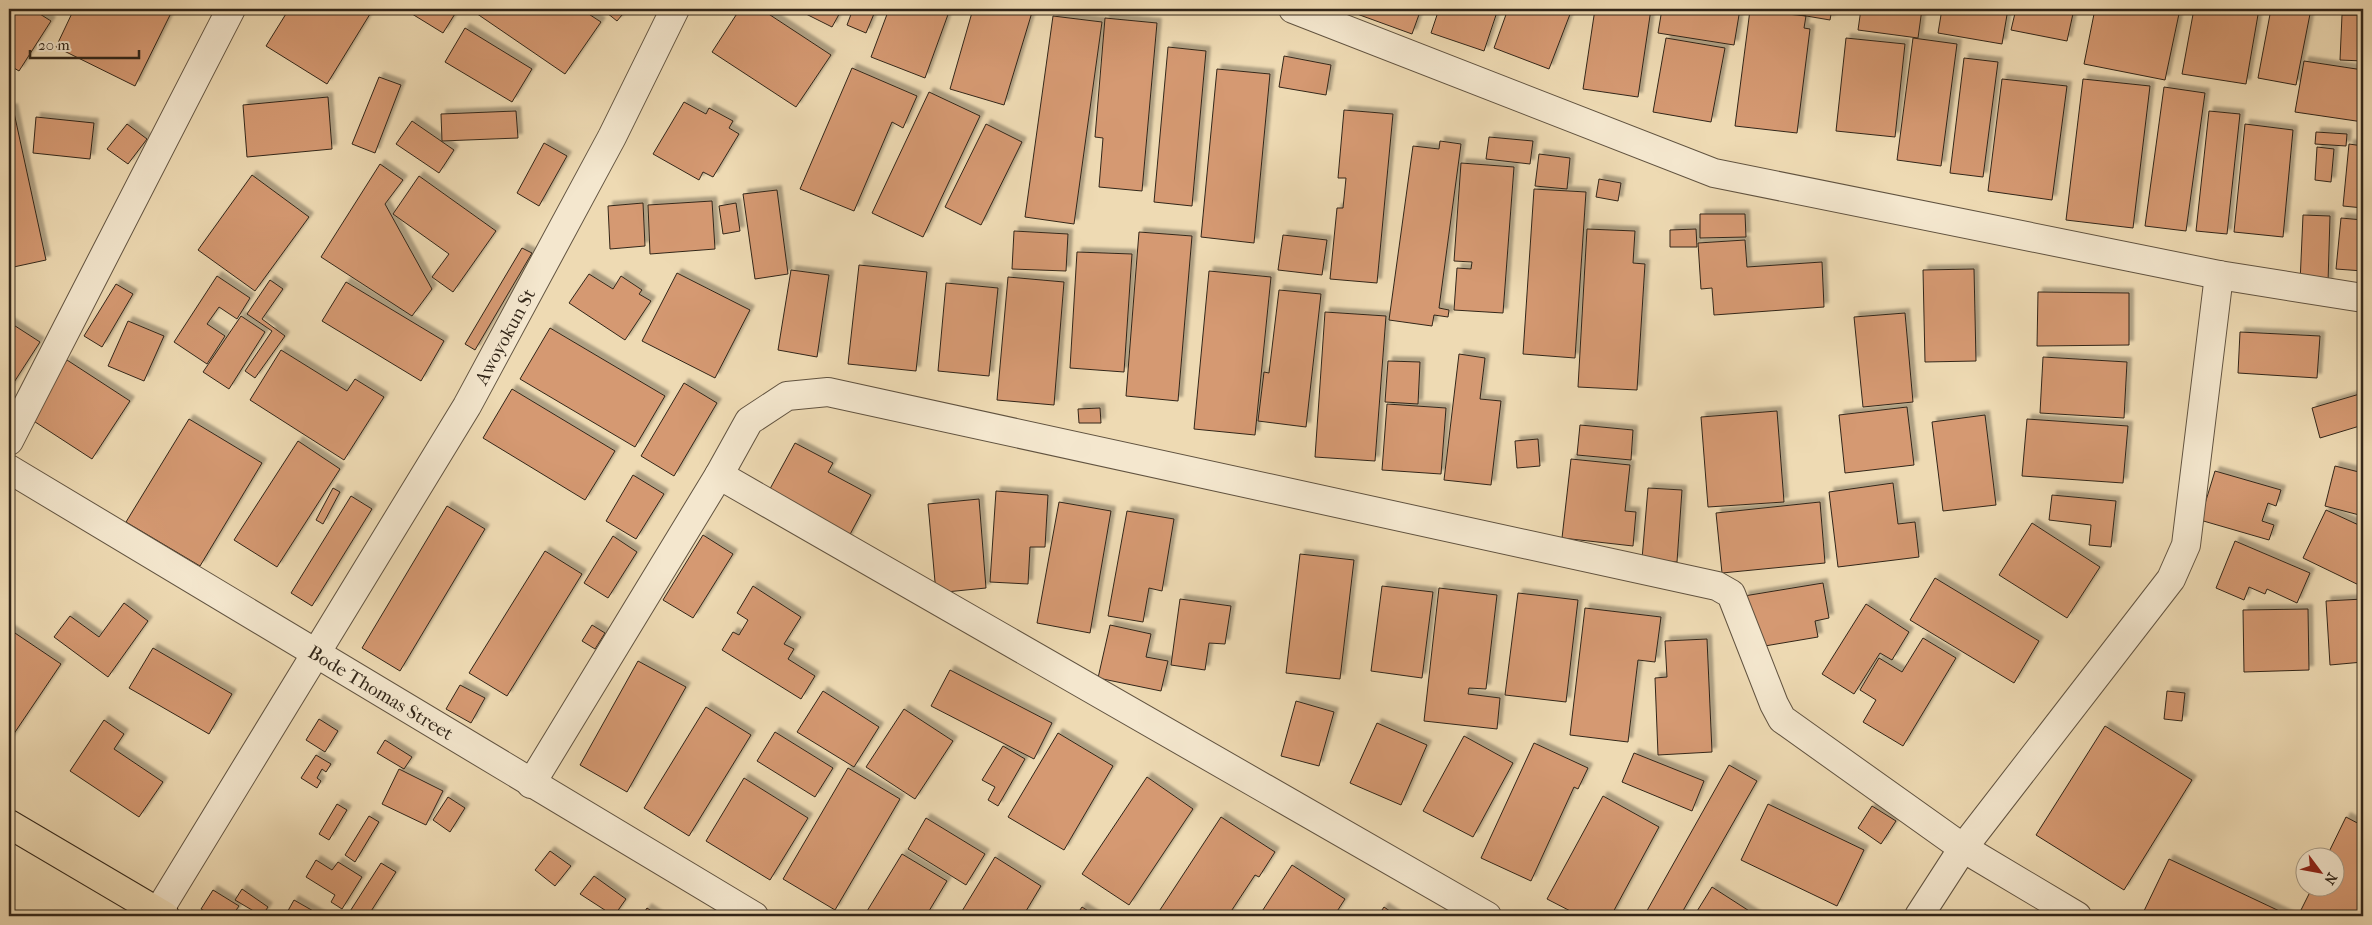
<svg xmlns="http://www.w3.org/2000/svg" width="2372" height="925" font-family="'IM FELL French Canon',serif">
<style>
.building{fill:#d59972;stroke:#322619;filter:url(#shadow)}
.lines{fill:none;stroke-linecap:round;stroke-linejoin:round}
.minor-casing{stroke:#615340;stroke-width:30}
.major-casing{stroke:#322619;stroke-width:30}
.minor{stroke:#f4e7ce;stroke-width:28}
.major{stroke:#eedab3;stroke-width:28}
.labels{text-anchor:middle;stroke-width:4.5;stroke-linejoin:round;paint-order:stroke}
.street-label{font-size:19px;fill:#322619;stroke:#f4e7ce}
</style>
<defs>
<filter id="shadow"><feDropShadow dx="4.5" dy="-4.5" stdDeviation="1" flood-color="#0004"/></filter>
</defs>
<rect width="100%" height="100%" fill="#eedab3"/>
<filter id="stains"><feTurbulence type="fractalNoise" baseFrequency=".004" numOctaves="4"/><feColorMatrix values="0 0 0 0 .2 0 0 0 0 .09 0 0 0 0 .02 0 0 0 .5 -.17"/></filter>
<radialGradient id="worn" r=".72"><stop offset=".6" stop-color="#630" stop-opacity="0"/><stop offset="1" stop-color="#630" stop-opacity=".3"/></radialGradient>
<path class="building" d="M9 9H32L51 21 19 71 9 65Z
M74 9H173L135 86 56 47Z
M289 9H362L370 14 327 84 266 46Z
M404 9H458L443 33Z
M470 9H581L601 22 565 74Z
M602 9H627L617 21Z
M740 9H761L831 55 796 107 712 52Z
M796 9H842L832 27Z
M853 9H876L866 33 847 25Z
M889 9H950L925 78 871 57Z
M973 9H1033L1004 105 950 89Z
M1359 9H1421L1412 34 1357 14Z
M1439 9H1487L1497 12 1484 51 1431 33Z
M1508 9H1572L1549 69 1494 48Z
M1595 9H1651L1638 97 1583 89Z
M1662 9H1740L1734 45 1658 33Z
M1765 9H1832L1830 20Z
M1861 9H1922L1918 38 1858 30Z
M1942 9H2008L2002 44 1938 33Z
M2016 9H2074L2067 41 2011 30Z
M2095 9H2180L2165 80 2084 64Z
M2194 9H2259L2246 84 2182 74Z
M2271 9H2311L2296 85 2258 78Z
M1750 10 1806 16 1804 28 1810 29 1797 133 1735 126Z
M2342 15H2363V61L2340 60Z
M1053 16 1102 22 1074 224 1025 217Z
M1105 18 1157 23 1142 191 1099 187 1103 138 1095 137Z
M465 28 532 69 512 102 445 62Z
M1666 38 1725 48 1711 122 1653 112Z
M1846 38 1905 44 1895 137 1836 131Z
M1913 38 1957 44 1941 166 1897 160Z
M1168 47 1206 51 1192 206 1154 202Z
M1284 56 1331 65 1326 95 1279 87Z
M1964 58 1998 62 1983 177 1950 173Z
M2304 61 2363 70V122L2295 112Z
M852 68 917 96 903 128 892 122 854 211 800 189Z
M1217 69 1270 74 1254 243 1201 237Z
M379 77 401 85 375 153 352 144Z
M2002 79 2067 86 2052 200 1988 191Z
M2083 79 2150 86 2133 228 2066 220Z
M2164 87 2205 93 2186 231 2145 226Z
M929 92 980 116 923 237 872 213Z
M328 97 332 149 247 157 243 105Z
M684 102 706 114 709 108 733 121 729 128 739 134 713 177 703 172 699 180 653 154Z
M13 108 46 260 9 268V109Z
M1344 110 1393 114 1377 283 1330 279 1337 208H1343L1346 178H1338Z
M516 111 518 138 442 141 441 114Z
M2209 111 2240 114 2227 234 2196 231Z
M36 117 94 123 90 159 33 153Z
M412 121 454 150 439 173 396 144Z
M127 124 147 139 128 164 107 149Z
M986 124 1022 142 981 225 945 207Z
M2245 124 2293 130 2283 237 2234 232Z
M2316 132 2347 134 2346 146 2315 144Z
M1489 137 1533 141 1530 164 1486 159Z
M1440 141 1461 144 1439 308 1449 310 1448 317 1434 315 1432 326 1389 320 1413 146 1439 149Z
M544 143 567 156 539 206 517 193Z
M2349 144 2363 146V208L2343 206Z
M2317 147 2334 149 2331 182 2315 180Z
M1539 154 1570 158 1567 189 1535 186Z
M1461 163 1514 167 1503 313 1454 310 1457 268 1471 269 1472 262 1454 261Z
M380 164 403 180 385 204 432 289 412 316 321 257Z
M252 175 309 217 255 291 198 250Z
M419 176 496 231 453 292 432 277 449 254 393 214Z
M1599 179 1621 183 1618 201 1596 197Z
M1534 189 1586 192 1575 358 1523 354Z
M777 190 788 274 755 279 743 194Z
M712 201 715 249 650 254 648 205Z
M643 203 645 246 610 249 608 206Z
M736 203 740 231 723 234 719 206Z
M1700 214H1745L1746 237 1700 238Z
M2303 215 2330 216 2328 283H2300Z
M2341 218 2363 220V271L2336 269Z
M1587 229 1635 231 1633 263 1645 264 1637 390 1578 387Z
M1696 229 1697 247H1670V230Z
M1014 231 1068 234 1066 271 1012 269Z
M1139 232 1192 236 1178 401 1126 396Z
M1283 235 1327 240 1322 275 1278 270Z
M1745 240 1747 267 1822 262 1824 307 1714 315 1712 288 1701 289 1698 243Z
M522 248 532 253 475 350 465 344Z
M1077 252 1132 254 1124 372 1070 368Z
M859 265 927 272 916 371 848 364Z
M1974 269 1976 361 1925 362 1923 270Z
M791 270 829 275 817 357 778 350Z
M1209 271 1271 277 1255 435 1194 429Z
M677 273 750 310 715 378 642 341Z
M589 274 613 289 621 276 642 290 639 294 651 301 625 340 569 303Z
M217 276 250 298 237 319 219 307 207 324 225 336 207 364 174 342Z
M1008 277 1064 282 1054 405 997 400Z
M270 280 283 289 262 319 285 336 255 378 245 371 272 331 247 314Z
M346 282 444 341 421 381 322 321Z
M946 283 998 288 989 376 938 371Z
M116 284 133 294 102 347 84 336Z
M1279 290 1321 294 1306 427 1258 421 1264 372 1269 373Z
M2038 292 2129 293V345L2037 346Z
M1325 312 1386 316 1375 461 1315 457Z
M1905 313 1913 402 1863 407 1854 317Z
M241 316 265 332 229 389 203 372Z
M128 321 164 336 144 381 108 366Z
M9 322 40 342 9 390Z
M550 328 665 396 635 447 520 379Z
M2240 332 2320 336 2317 378 2238 373Z
M281 350 347 391 355 379 384 397 344 460 250 400Z
M1459 354 1485 358 1480 399 1501 401 1491 485 1444 480Z
M2043 357 2127 362 2124 418 2040 413Z
M67 360 130 401 92 459 29 418Z
M1388 361 1420 362 1418 404 1385 402Z
M684 383 717 403 674 476 641 456Z
M512 389 615 451 585 500 483 438Z
M2363 393V425L2320 438 2312 408Z
M1387 404 1446 408 1441 474 1382 470Z
M1907 407 1914 465 1845 473 1839 415Z
M1100 408 1101 423H1079L1078 409Z
M1777 411 1784 502 1708 507 1701 417Z
M1985 415 1996 505 1943 511 1932 422Z
M189 419 262 463 200 566 126 522Z
M2027 419 2128 426 2123 483 2022 476Z
M1580 425 1633 430 1631 460 1577 455Z
M1538 439 1540 466 1517 468 1515 441Z
M298 441 340 469 277 567 234 540Z
M795 443 833 463 828 472 871 495 846 542 765 498Z
M1571 459 1630 465 1625 511 1636 512 1633 546 1562 538Z
M2335 466 2363 473V516L2325 506Z
M2215 471 2281 490 2276 506 2268 503 2262 521 2274 525 2269 540 2200 520Z
M633 475 664 494 636 539 606 521Z
M1893 483 1898 524 1915 522 1919 557 1838 567 1829 492Z
M333 488 340 492 323 524 316 520Z
M1648 488 1682 490 1677 562 1642 559Z
M996 491 1048 495 1045 547H1030L1028 584 990 582Z
M2052 495 2116 501 2111 547 2089 545 2091 525 2049 520Z
M351 496 372 509 312 606 291 593Z
M979 499 986 588 936 593 928 504Z
M1059 502 1111 511 1090 633 1037 623Z
M1820 502 1825 563 1722 573 1716 513Z
M447 506 485 529 400 671 362 648Z
M2326 510 2363 527V587L2303 558Z
M1127 511 1174 519 1162 591 1149 588 1143 622 1108 616Z
M2032 523 2100 567 2067 618 1999 575Z
M703 535 733 554 693 618 663 600Z
M613 536 637 552 608 598 584 583Z
M2235 541 2310 573 2297 603 2267 589 2265 594 2249 587 2244 600 2216 588Z
M545 551 582 574 507 696 469 673Z
M1300 554 1354 560 1340 679 1286 673Z
M1935 578 2039 641 2014 683 1910 620Z
M1823 583 1829 618 1815 621 1818 637 1753 648 1744 596Z
M753 586 801 617 784 644 794 649 788 659 815 676 801 699 722 650 733 632 739 635 748 620 737 613Z
M1382 586 1433 592 1422 678 1371 671Z
M1439 588 1497 595 1486 689 1469 688 1468 694 1500 698 1497 729 1424 721Z
M1518 593 1578 600 1566 702 1505 695Z
M1180 599 1231 606 1225 644 1209 643 1205 670 1171 665Z
M2363 599V662L2330 665 2326 601Z
M124 603 148 621 108 677 54 637 70 616 99 637Z
M1866 604 1909 632 1892 660 1880 653 1854 694 1822 674Z
M1585 608 1661 617 1655 662 1638 660 1628 742 1570 735Z
M2308 609 2309 670 2244 672 2243 610Z
M592 625 605 633 595 649 582 641Z
M1110 625 1151 634 1146 657 1168 661 1161 691 1098 678Z
M9 629 61 664 9 741Z
M1923 638 1956 658 1903 746 1863 722 1876 700 1860 690 1879 658 1902 672Z
M1707 639 1712 752 1658 755 1655 678 1667 677 1665 641Z
M153 648 232 694 209 734 129 688Z
M638 661 686 687 627 792 580 765Z
M950 670 1052 723 1034 759 931 706Z
M460 685 485 698 471 723 446 709Z
M823 691 879 727 854 767 797 732Z
M2167 691 2185 693 2182 721 2164 719Z
M1296 701 1334 712 1319 766 1281 756Z
M706 707 751 735 689 836 644 808Z
M904 709 953 741 915 799 866 767Z
M319 719 338 731 325 752 306 740Z
M104 720 124 734 114 749 163 782 139 817 70 771Z
M1377 723 1427 745 1401 805 1350 783Z
M2105 726 2192 780 2124 890 2036 835Z
M775 732 833 768 815 797 757 761Z
M1058 733 1113 766 1064 850 1008 817Z
M1464 736 1513 763 1473 837 1423 811Z
M385 740 412 757 404 769 377 753Z
M1534 743 1588 768 1578 789 1574 787 1531 881 1481 858Z
M1003 746 1025 759 998 806 988 800 995 787 982 780Z
M1634 753 1704 781 1692 811 1622 782Z
M316 755 331 764 326 772 322 769 317 778 321 781 317 788 301 778Z
M1729 765 1757 781 1680 916H1644Z
M848 768 900 799 835 910 783 879Z
M399 769 443 791 426 825 382 804Z
M1147 777 1193 809 1129 905 1082 874Z
M744 778 808 818 770 880 706 841Z
M1603 796 1659 827 1611 916H1580L1547 899Z
M448 797 465 808 450 832 433 820Z
M337 804 347 810 329 840 319 834Z
M1768 804 1864 850 1837 906 1741 860Z
M1872 806 1896 821 1881 844 1858 828Z
M369 816 379 822 355 862 345 855Z
M1221 817 1275 852 1259 877 1255 875 1228 916H1156Z
M2346 817 2363 826V916H2298L2312 888H2334V858H2326Z
M926 818 985 854 966 885 908 849Z
M550 851 571 866 555 886 535 870Z
M902 854 947 881 926 916H864Z
M995 857 1041 886 1023 916H959Z
M2169 859 2290 916H2150L2143 913Z
M316 860 332 870 338 862 362 877 342 909 331 902 335 895 306 877Z
M381 863 396 872 368 916H347Z
M1292 865 1345 899 1334 916H1259Z
M594 876 626 899 614 916 580 894Z
M1712 887 1757 916H1694Z
M242 889 268 907 262 916 235 900Z
M213 890 239 906 232 916H214L201 909Z
M294 900 322 916H285Z
M1082 907 1096 916H1076Z
M1384 907 1397 916H1378Z
M647 908 659 916H642Z"/>
<g class="lines">
<defs>
<g id="minor">
<path d="M1293 9 1714 173 2219 275 2363 298"/>
<path d="M9 441 231 9"/>
<path id="s1" d="M9 469 754 916"/>
<path d="M719 475 1487 916"/>
<path d="M531 784 719 475 749 421 787 396 828 392 1717 586 1731 594 1774 704 1782 719 1963 848 2077 916"/>
<path id="s2" d="M158 912 467 406 612 137 675 9"/>
<path d="M1919 916 1963 848 2171 579 2186 545 2219 275"/>
</g>
<path id="major" d="M9 824 165 916"/>
</defs>
<use href="#minor" class="minor-casing"/>
<use href="#major" class="major-casing"/>
<use href="#minor" class="minor"/>
<use href="#major" class="major"/>
</g>
<g class="labels">
<g class="street-label">
<text dy="7" stroke="none"><textPath href="#s2" startOffset="672">Awoyokun St</textPath></text>
<text dy="7" stroke="none"><textPath href="#s1" startOffset="434">Bode Thomas Street</textPath></text>
</g>
</g>
<rect width="2372" height="925" fill="none" stroke="#eedab3" stroke-width="30"/>
<rect x="10" y="10" width="2352" height="905" fill="none" stroke="#322619" stroke-width="2.5"/>
<rect x="15" y="15" width="2342" height="895" fill="none" stroke="#322619"/>
<g transform="translate(2320 872) rotate(122)"><circle r="24" fill="#f4e7ce" stroke="#a69a86"/>
<path d="M0-4L9 19L0 12L-9 19Z" fill="#8f2418"/>
<text y="-8" font-size="14" font-weight="bold" text-anchor="middle" fill="#322619">N</text>
</g>
<path d="M30 50v8h109v-8" fill="none" stroke="#322619" stroke-width="2.5"/>
<text x="38" y="50" font-size="15" fill="#322619" stroke="#f4e7ce" stroke-width="4" paint-order="stroke">20 m</text>
<rect width="100%" height="100%" filter="url(#stains)"/>
<rect width="100%" height="100%" fill="url(#worn)"/>
</svg>
